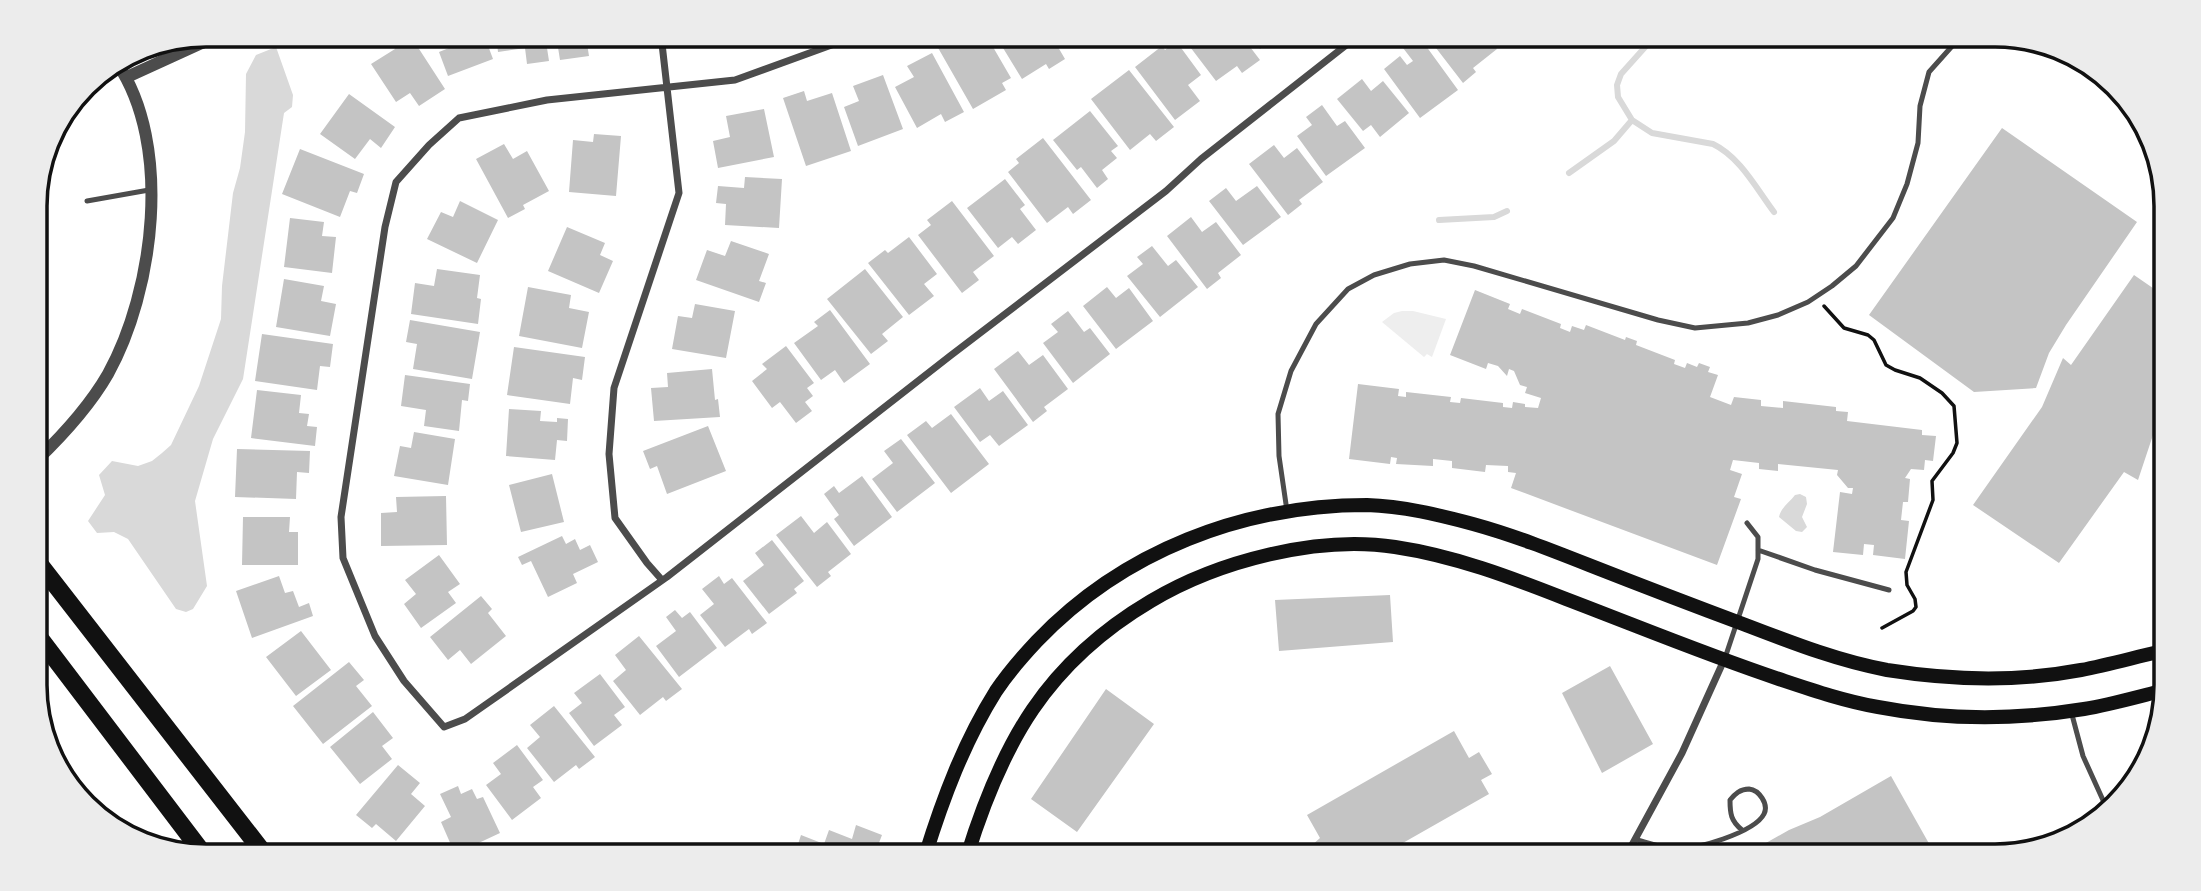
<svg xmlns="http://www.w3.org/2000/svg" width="2201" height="891" font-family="Raleway,sans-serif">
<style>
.green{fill:#eee}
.water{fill:#d9d9d9}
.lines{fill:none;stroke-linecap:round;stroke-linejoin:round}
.stream{stroke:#d9d9d9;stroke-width:6}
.building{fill:#c4c4c4}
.path{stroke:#111;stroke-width:3.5}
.service{stroke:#4c4c4c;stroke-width:5}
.minor{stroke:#4c4c4c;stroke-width:7}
.tertiary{stroke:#4c4c4c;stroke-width:12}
.secondary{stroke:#111;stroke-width:14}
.primary{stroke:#111;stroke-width:18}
.rim{fill:none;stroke:#111;stroke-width:3.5}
</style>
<rect width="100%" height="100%" fill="#fff"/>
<path class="green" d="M1402 311H1413L1446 319 1432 357 1427 354 1424 357 1382 322 1394 313Z"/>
<path class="water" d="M276 47 293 95 292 107 284 113 243 379 213 439 195 501 207 586 193 609 186 612 176 609 128 539 114 532 97 533 88 521 105 495 99 475 112 461 138 466 152 461 162 453 171 445 199 386 221 319 222 286 233 193 240 168 245 132 246 74 256 55Z
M1800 494 1806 497 1807 504 1802 517 1807 527 1802 532 1796 531 1779 517C1781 507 1790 502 1795 495Z"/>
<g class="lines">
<path class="stream" d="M1659 35 1647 45 1621 74 1617 85 1618 97 1632 120 1652 133 1713 144C1740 157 1756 188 1774 212
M1629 41 1644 37 1653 40
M1569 173 1614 141 1632 120
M1439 220 1494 217 1507 211"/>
</g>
<path class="building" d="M406 35H410L445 89 419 106 410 93 396 102 371 64 395 49 392 44Z
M444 35H484L493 59 448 76 439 52 449 48Z
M496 35H545L549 61 527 64 525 48 498 52Z
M556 35H592L586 37 589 56 560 60Z
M957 35 964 44 980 35H986L1011 78 1002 83 1006 90 973 109 937 46Z
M1013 35H1051L1065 59 1049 69 1046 64 1022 79 1000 43Z
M1062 35H1087L1070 47Z
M1181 35H1241L1260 60 1242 73 1237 66 1216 81Z
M1249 35H1295L1281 46 1275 38 1260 49Z
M1412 35H1418L1458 90 1420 118 1384 69 1400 56 1407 65 1413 61 1400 44Z
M1426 35H1486L1497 49 1473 68 1476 72 1463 83Z
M1176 41 1201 75 1188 85 1200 101 1175 120 1135 67 1162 46 1165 50Z
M932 53 964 112 945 122 941 114 917 128 895 87 914 77 907 66Z
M1129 70 1174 127 1156 141 1150 134 1130 150 1091 99Z
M883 75 903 129 858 146 844 107 859 101 853 86Z
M1362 79 1371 91 1383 81 1409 113 1380 137 1371 125 1363 131 1337 99Z
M804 91 807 101 832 93 851 151 806 166 783 98Z
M349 94 395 127 381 148 370 139 355 159 320 134Z
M1322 105 1337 126 1345 121 1365 148 1326 176 1297 136 1312 125 1306 117Z
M764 109 774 157 718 168 713 141 730 137 726 116Z
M1090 111 1118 146 1111 151 1117 158 1102 170 1108 179 1097 188 1081 167 1077 170 1053 140Z
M2002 128 2137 222 2066 325 2049 353 2036 388 1974 392 1869 315Z
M594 134 621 136 616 196 569 192 573 140 593 142Z
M1043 138 1091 200 1073 214 1068 207 1047 223 1008 172 1019 163 1016 159Z
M504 144 513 159 527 151 549 191 523 205 525 209 508 218 476 159Z
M1274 145 1284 158 1297 148 1323 182 1299 200 1302 204 1288 215 1249 164Z
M300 149 364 174 357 193 350 191 340 217 282 194Z
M745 177 782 179 779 228 725 225 726 204 716 203 718 186 744 188Z
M1005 179 1025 205 1020 209 1036 230 1018 244 1012 237 998 248 967 208Z
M1257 186 1281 217 1243 245 1209 201 1226 188 1236 201Z
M460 201 498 220 477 263 427 239 441 212 453 217Z
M952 201 994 256 973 272 979 280 962 293 918 235 931 225 927 220Z
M1191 217 1202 232 1216 222 1241 255 1218 273 1221 278 1207 289 1167 236Z
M290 218 324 222 322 236 336 237 332 273 284 267Z
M567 227 605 243 600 255 613 261 599 293 548 271Z
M909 237 937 274 924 284 934 296 909 315 868 263 885 250 888 253Z
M731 241 769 254 759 281 766 283 759 302 696 280 707 250 725 256Z
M1152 246 1168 266 1176 260 1198 287 1160 317 1127 276 1143 264 1137 257Z
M437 269 480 275 477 298 481 299 478 324 411 314 415 283 434 286Z
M865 269 903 317 882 334 888 341 871 354 827 299Z
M2134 275 2163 295 2161 416 2157 423 2138 480 2124 472 2059 563 1973 505 2042 407 2063 358 2071 365Z
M284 279 324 286 321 301 336 304 330 336 276 327Z
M528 287 571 295 569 308 589 312 582 348 519 336Z
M1107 287 1116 298 1129 288 1153 321 1116 349 1083 306Z
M1475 290 1510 304 1508 309 1520 314 1522 309 1561 324 1560 328 1570 332 1572 326 1584 330 1586 325 1625 340 1626 337 1637 341 1636 345 1675 360 1674 364 1685 368 1687 363 1697 367 1699 363 1710 367 1708 372 1718 375 1710 397 1731 405 1734 397 1761 400V406L1783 408V401L1836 407V411L1848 412 1847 421 1922 430V435L1936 436 1933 461 1925 460 1924 470 1911 469 1905 478 1910 479 1908 502H1903L1901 520 1909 521 1905 559 1873 555 1874 545 1864 544 1863 555 1833 552 1840 492 1852 494 1853 488H1848L1837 475 1838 470 1778 464V471L1759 469V463L1733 460 1730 470 1742 474 1734 497 1741 499 1717 565 1511 488 1516 473 1508 472V466L1486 465 1485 472 1452 468V461L1433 459V466L1396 464 1397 458 1391 457 1390 464 1349 459 1358 384 1399 389 1398 396 1406 397V392L1451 397 1450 402 1460 403 1461 398 1503 403V407L1512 408 1513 402 1525 404V407L1538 408 1541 398 1525 393 1527 387 1520 385 1514 371 1509 369 1507 376 1498 366 1488 363 1486 369 1450 355Z
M695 304 735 311 726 358 672 349 678 316 692 318Z
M830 310 870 364 844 383 835 370 821 380 794 343 818 326 814 322Z
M1068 311 1084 332 1090 328 1110 354 1073 383 1043 343 1058 332 1051 324Z
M410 320 480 332 472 379 413 369 417 344 406 342Z
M262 334 333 344 330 367 320 366 317 390 255 381Z
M786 346 814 383 807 388 813 396 805 402 812 411 796 423 780 402 772 408 752 381 767 369 762 364Z
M514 347 585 357 582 380 573 378 570 404 507 395Z
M1018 351 1029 365 1043 355 1068 389 1044 407 1047 411 1033 422 994 369Z
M712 369 715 400 718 399 720 417 654 421 651 388 668 387 667 373Z
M405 375 470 384 468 401 462 400 459 431 424 426 426 410 401 406Z
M980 388 989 401 1003 391 1028 425 999 446 990 435 980 442 954 407Z
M257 390 301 395 299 413 309 414 307 426 317 427 315 446 251 438Z
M509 409 541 411 540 421 557 422V418L568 419 567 441 557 440 555 460 506 456Z
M951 414 989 464 951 493 907 435 926 421 932 428Z
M708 426 726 471 667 494 657 466 650 469 643 451Z
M414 432 455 439 448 485 394 476 400 446 411 448Z
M901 439 935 483 897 512 872 479 893 463 884 451Z
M237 449 310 451 309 473 297 472 296 499 235 497Z
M552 474 564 522 521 532 509 485Z
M862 476 892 517 854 546 834 519 839 515 824 494 834 486 839 493Z
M446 496 447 545 381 546V513L397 512 396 497Z
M801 516 814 533 827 522 851 554 828 572 831 576 817 587 776 535Z
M243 517H290L289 532H298V565H242Z
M562 536 566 544 575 539 580 550 590 545 598 562 573 574 577 583 548 597 531 561 522 565 518 557Z
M772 540 804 581 794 589 797 593 769 614 743 581 764 565 755 553Z
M439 555 460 584 448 592 456 603 421 628 404 604 416 594 405 580Z
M279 576 285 593 293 591 299 607 309 603 313 616 252 638 236 591Z
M719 576 724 584 732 578 767 623 752 634 749 629 725 647 700 615 714 604 702 589Z
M1390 595 1393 642 1279 651 1275 600Z
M481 596 492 609 488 613 506 636 471 664 460 650 448 660 430 637Z
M675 610 682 618 690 612 717 648 679 677 656 646 676 631 666 617Z
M301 631 331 670 296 696 266 657Z
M639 636 682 689 666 701 663 697 640 715 613 681 626 670 615 655Z
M349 662 364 680 356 686 372 706 323 744 293 706Z
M1610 666 1653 744 1602 773 1562 693Z
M600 674 625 707 614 715 622 725 594 746 569 713 582 703 574 693Z
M1106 689 1154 724 1077 832 1031 799Z
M554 706 595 757 579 769 576 765 554 782 527 748 540 737 530 725Z
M373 712 393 738 382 746 392 759 360 784 330 747Z
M1454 731 1469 758 1479 752 1492 774 1481 780 1489 794 1380 856H1329L1326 850 1316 856 1311 846 1320 838 1307 815Z
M517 745 543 780 533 787 541 798 512 820 486 785 501 774 493 763Z
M398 765 420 783 411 794 425 806 396 841 376 824 372 828 356 815Z
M1891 776 1936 856H1743L1789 830 1820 817Z
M458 786 461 794 472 789 477 799 483 797 500 833 455 854 441 822 451 817 440 794Z
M856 825 882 835 874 856H794L801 835 824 844 829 830 852 839Z
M1254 844 1261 856H1234Z"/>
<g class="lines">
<path class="path" d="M1824 306 1844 328 1868 335 1874 340 1886 365 1895 370 1920 378 1942 393 1954 406 1957 443 1953 453 1932 481 1933 500 1906 572 1907 585 1915 599 1916 607 1913 611 1882 628"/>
<path class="service" d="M87 201 149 190
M1287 511 1279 456 1278 414 1291 371 1316 324 1348 289 1374 275 1410 264 1444 260 1474 266 1658 320 1695 328 1748 323 1778 315 1808 302 1832 286 1856 266 1893 218 1907 184 1918 143 1920 106 1929 72 1962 35
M1758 550 1815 570 1889 590
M1725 658 1758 559V537L1747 523
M2071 711 2083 756 2107 809
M1637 840C1649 843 1662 848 1674 849 1694 851 1755 832 1764 814 1769 804 1759 790 1749 789 1740 789 1735 794 1730 800 1730 814 1731 821 1742 830"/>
<path class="minor" d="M661 35 679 193 614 388 609 454 615 518 647 563 662 580
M859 35 735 80 547 100 459 118 429 145 396 182 385 227 341 517 343 558 375 636 404 681 444 727 465 719 485 705 667 577 950 356 1166 191 1201 159 1359 35
M2127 99 2139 123
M1626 856 1682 753 1724 660"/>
<path class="tertiary" d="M127 77 219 35
M37 460C64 434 89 407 108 374 154 291 173 145 117 63"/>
<path class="secondary" d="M925 856C943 798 964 742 996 691 1008 673 1022 657 1037 641 1123 551 1243 505 1367 505 1403 506 1439 515 1473 524 1513 535 1551 550 1589 565 1640 585 1692 605 1743 624 1790 642 1838 661 1887 670 1950 680 2018 682 2081 670 2107 665 2132 658 2158 652
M967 856C1002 743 1046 663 1151 601 1218 561 1318 535 1395 547 1455 556 1510 577 1566 599 1637 626 1707 655 1779 679 1812 690 1844 701 1878 707 1945 720 2016 720 2084 709 2108 705 2133 698 2157 692"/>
<path class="primary" d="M37 561 266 856
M38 636 205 856"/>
</g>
<path d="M0 0H2201V891H0ZM206 47H1995A159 159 0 0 1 2154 206V685A159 159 0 0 1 1995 844H206A159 159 0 0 1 47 685V206A159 159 0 0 1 206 47Z" fill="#ececec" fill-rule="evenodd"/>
<path class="rim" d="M206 47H1995A159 159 0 0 1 2154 206V685A159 159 0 0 1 1995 844H206A159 159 0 0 1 47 685V206A159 159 0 0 1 206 47Z"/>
</svg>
